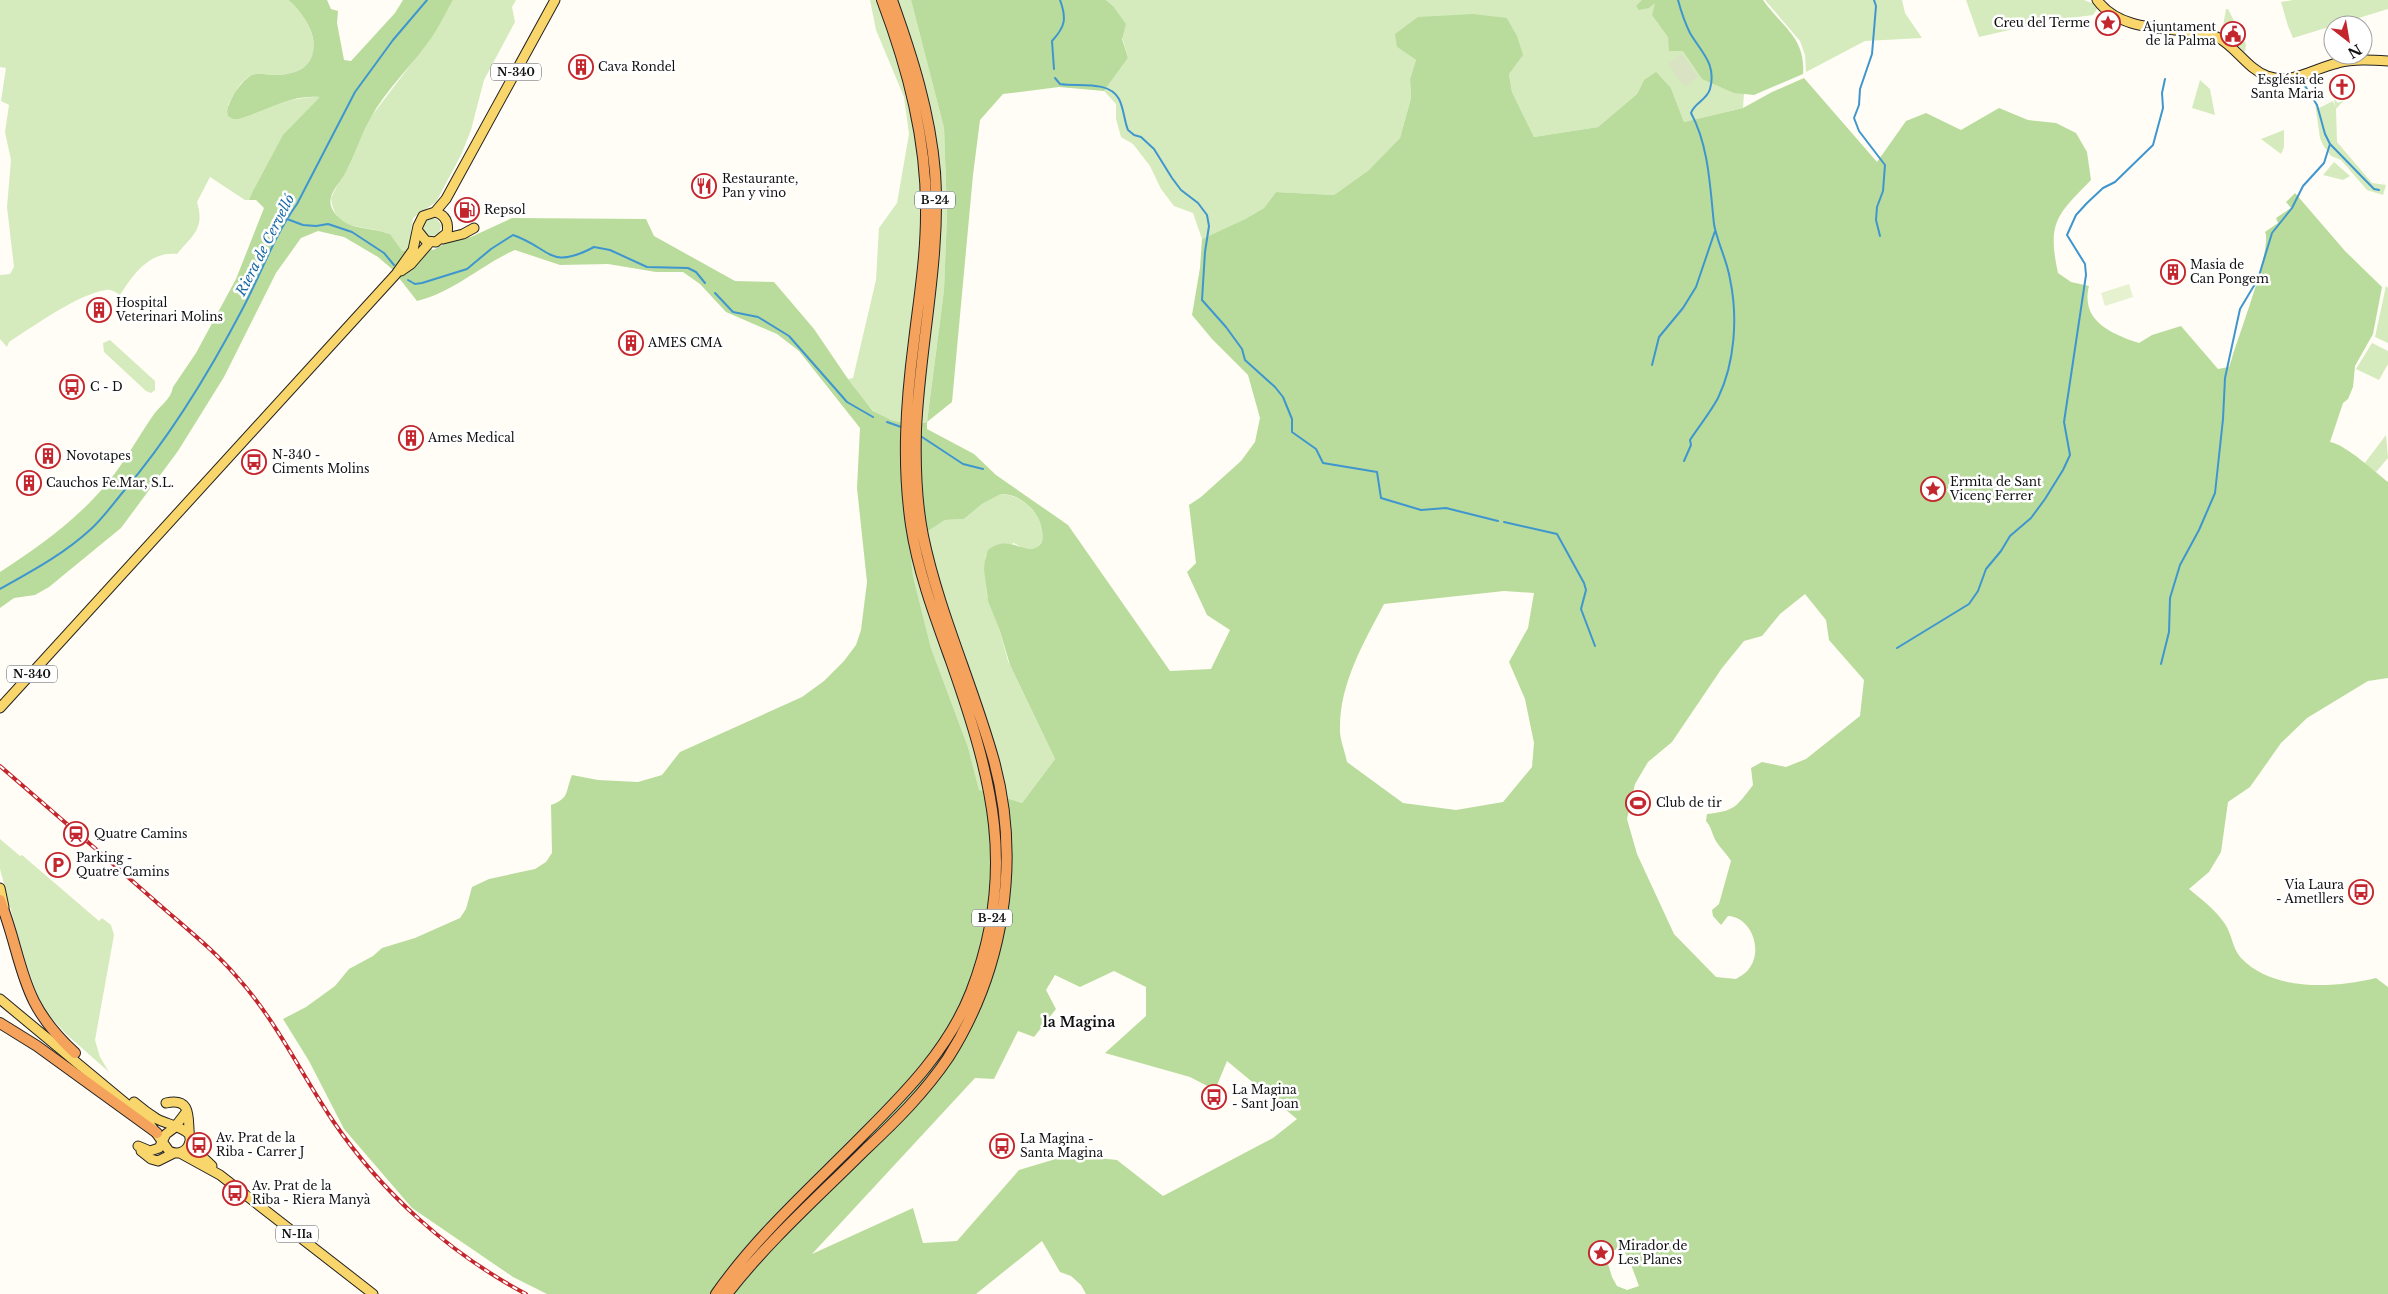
<svg xmlns="http://www.w3.org/2000/svg" width="2388" height="1294" font-family="'Libre Baskerville',serif">
<style>
.green{fill:#d5ebbd}
.forest{fill:#b9dc9c;fill-rule:evenodd}
.cemetery{fill:#d9e3c4}
.pitch{fill:#e6f2cf}
.lines{fill:none;stroke-linecap:round;stroke-linejoin:round}
.stream{stroke:#3f96cf;stroke-width:2}
.major-casing{stroke:#222;stroke-width:11}
.highway-casing{stroke:#222;stroke-width:12}
.major{stroke:#f9d66b;stroke-width:9}
.highway{stroke:#f5a25d;stroke-width:10}
.rail-casing{stroke:#c4262e;stroke-width:4}
.rail{stroke:#fff;stroke-width:2;stroke-dasharray:5.5;stroke-linecap:butt}
.labels{text-anchor:middle;stroke-width:5;stroke-linejoin:round;paint-order:stroke}
.shield{fill:#fff;stroke:#585858;stroke-width:1}
.shield-label{font-size:11px;font-weight:bold;fill:#111}
.poi-label{font-size:12px;fill:#111;stroke:#fff;text-anchor:start}
.water-label{font-size:14px;font-style:italic;fill:#1768a6;stroke:#fff}
.neighbourhood-label{font-size:14px;font-weight:bold;fill:#111;stroke:#fff}
</style>
<rect width="100%" height="100%" fill="#fffdf5"/>
<path class="green" d="M0 0H288C298 7 311 26 313 39 317 65 300 74 275 75 268 75 259 72 252 75 240 80 234 95 228 105L239 119C272 109 283 97 321 97L268 165 249 200H245L210 177 197 202C205 229 193 235 177 254 149 251 133 275 120 295 115 292 111 289 106 290 78 294 34 326 9 342L7 347 0 339V275L10 274 14 267 7 207 11 160 5 132 9 105 1 101 6 68 0 67Z
M453 0H516L512 7 515 22 484 80 471 130 461 155 436 202 413 218 411 232 433 250 401 251 390 234C366 224 335 234 331 198L370 118 431 38Z
M870 0H911L944 128 947 214 944 290 927 422C909 425 891 423 875 412 871 409 853 385 848 379L853 378 876 280 879 228 897 203 909 134 904 97 876 30Z
M1106 0H1675L1734 93H1744L1743 108 1684 122 1671 88 1644 80 1637 94 1598 127 1534 137 1512 92 1509 74 1517 37 1507 18 1397 47 1416 60 1410 79 1411 98 1400 138 1368 172 1334 195 1276 192 1264 208 1245 219 1202 239 1193 213 1174 206 1161 189 1150 166 1133 144 1121 137 1116 119V104L1104 91 1128 58 1113 6Z
M1765 0H1902L1905 13 1922 38 1865 41 1806 72 1805 55 1800 41Z
M1966 0H2084L2094 4 2097 9 2093 15 2048 21 1979 37Z
M2293 0H2388V9L2293 38 2288 26 2281 2Z
M2226 9H2228L2246 44 2245 52 2222 32Z
M2200 80 2210 89 2215 115 2192 108Z
M2306 85 2319 108 2333 101 2335 107 2334 99 2338 103 2344 100 2336 109 2337 142 2372 183 2386 185 2383 195 2367 190 2341 160 2331 156 2323 145 2320 138 2315 103 2304 88Z
M2284 130V147L2281 154 2261 139Z
M2334 162 2350 176 2343 180 2323 175Z
M423 227a9 9 0 1 1 18 0a9 9 0 1 1-18 0Z
M2386 286 2388 288V343L2375 337Z
M110 340 155 381V390L151 393 146 391 104 352 103 343Z
M2372 343 2388 351V364L2379 380 2356 369Z
M2386 435 2388 458 2376 472 2364 464Z
M1001 494C1025 495 1046 518 1042 542L1035 549H1024L1014 543 986 555 985 560 987 596 1000 631 1008 661 1055 759 1022 803 979 791 968 747 931 648 913 576 908 543 945 520 964 519 982 504Z
M0 839 20 856 22 855 99 921 102 918 111 925 114 935 95 1040 100 1057 109 1072 66 1034 46 1012 37 994 23 955 0 869Z"/>
<path class="forest" d="M288 0H327L331 9 338 11 337 23 344 60 351 61 395 13 403 0H453C446 12 440 25 432 37 413 65 386 89 370 119 360 137 354 157 344 175 337 187 324 198 334 212 348 232 370 226 390 234L402 251 433 250 454 239 471 237 512 218 646 219 654 236 735 281 774 282 814 329 848 379 873 411 891 420 912 425 927 422 944 290 947 214 944 128 911 0H1106L1113 6 1126 24 1122 39 1128 58 1104 91 1059 87 1003 94 980 120 973 175 952 402 927 422V429L974 454 996 475 1068 525 1170 671 1211 669 1230 630 1207 615 1187 572 1196 563 1189 505 1201 497 1241 461 1255 442 1260 418 1248 375 1212 339 1192 315 1200 268 1202 239 1245 219 1264 208 1276 192 1334 195 1368 171 1400 138 1411 98 1410 79 1416 60 1397 47 1395 34 1418 17 1473 14 1507 18 1517 36 1523 55 1509 74 1512 92 1534 137 1598 127 1637 94 1644 80 1656 72 1671 88 1684 122 1743 108 1772 92 1804 78 1877 162 1906 121 1926 113 1961 130 1999 108 2028 120 2056 123 2076 133 2087 152 2091 180C2057 215 2047 222 2058 273L2071 282 2089 286C2080 321 2112 334 2139 343L2152 335 2181 326 2218 369 2229 367 2232 358C2238 337 2273 246 2265 232L2278 223 2276 218 2291 208 2286 202 2295 193 2345 251 2382 287 2373 334 2355 366 2353 387 2348 399 2343 403 2330 442C2345 444 2375 472 2388 482V678L2368 681 2307 718 2281 743 2250 787 2228 802 2221 852 2209 872 2189 889C2201 899 2216 910 2225 924 2232 934 2232 948 2241 958 2273 992 2335 988 2376 978L2388 987V1294H1086L1081 1285 1071 1276 1060 1272 1042 1241 976 1294H547L513 1277 412 1208 344 1129 309 1061 283 1019 306 1007 335 986 349 969 373 956 382 948 415 938 460 918 466 909 472 887 489 879 535 869 546 862 552 853 551 805C570 798 565 792 572 775L598 780 638 782 662 775 680 752 802 697 824 681 844 661 856 645 861 630 867 582 857 488 860 428 799 351 777 334 726 312 700 284 683 272H656L608 264 560 265 515 250C481 265 454 292 417 301L392 269 378 257 344 237 318 231 301 238 276 273 224 377 178 451 121 528 49 587 35 595 14 598 0 608V572C40 546 78 519 109 481 125 461 137 439 152 417 159 406 171 400 173 387L196 353 236 279 264 208 256 200H249L253 191 283 135 320 97C290 94 267 111 239 119H233L228 116C226 108 230 102 234 94 238 88 245 78 252 75 259 72 268 75 276 75 300 74 317 65 313 38 311 26 298 7 288 0ZM1001 494C1025 494 1046 518 1042 542 1028 562 1012 531 988 550L985 560 984 569 988 601 1000 631 1010 665 1055 759 1022 803 979 790 968 747 931 648 913 576 909 543 945 520 964 519 982 504ZM1504 591 1534 593 1528 628 1509 662 1525 699 1534 743 1532 767 1503 802 1456 810 1403 803 1347 762C1345 751 1339 738 1340 727 1340 683 1364 642 1384 604ZM1805 594 1826 620 1829 640 1864 680 1860 716 1806 759 1786 767 1762 762 1751 768 1753 785C1736 807 1735 811 1707 814L1706 821C1713 829 1712 837 1718 844 1723 851 1726 853 1731 861L1719 904 1712 910 1713 916 1721 925 1728 916C1752 917 1764 952 1748 970 1745 974 1739 977 1736 979L1716 977 1674 934 1637 854 1627 819 1635 784 1648 762 1672 742 1722 668 1744 641 1762 636 1780 614ZM1114 971 1146 987V1016L1105 1053 1190 1077 1215 1090 1227 1061 1297 1119 1273 1138 1163 1196 1117 1160 1069 1155 1019 1170 957 1241 923 1243 913 1208 812 1254 975 1078 994 1079 1018 1031 1034 1037 1056 1009 1046 990 1055 975 1080 987ZM1623 1249 1630 1262 1639 1286 1627 1290 1617 1286 1612 1277 1605 1254 1607 1251Z
M1642 0H1763C1782 27 1806 38 1803 74L1754 95 1734 93 1702 79 1683 51H1669L1668 37 1652 15 1655 3 1649 8 1639 10 1636 6Z"/>
<path class="cemetery" d="M1682 54 1698 77 1684 87 1668 64Z"/>
<path class="pitch" d="M2129 284 2133 297 2105 306 2101 293Z"/>
<g class="lines">
<path class="stream" d="M1678 0C1681 11 1685 23 1690 33 1701 52 1717 64 1710 89 1707 100 1694 103 1691 113 1709 146 1710 188 1714 224 1717 242 1727 260 1730 279 1738 317 1735 363 1718 398 1710 413 1699 426 1690 440L1691 445 1684 461
M1874 0 1876 6 1872 54 1860 89 1859 105 1854 118 1859 131 1885 165 1883 191 1877 207 1876 220 1880 236
M1054 69 1052 41C1065 27 1067 19 1060 0
M1055 78 1060 84C1078 87 1109 80 1119 99 1124 109 1124 120 1128 130L1134 135 1141 137 1154 149 1172 178 1181 190 1198 203 1207 215 1209 226 1205 252 1202 300 1226 327 1242 349 1245 360 1275 387 1283 397 1292 419V432L1316 449 1323 463 1377 472 1381 498 1421 510 1446 508 1498 521
M2305 86 2317 105 2325 134 2330 144 2374 189 2379 190
M287 219 303 225 316 226 328 224 352 232 384 253 394 265
M408 280 415 284 422 283 467 269 491 249 513 235C551 248 549 271 594 247L610 250 647 267 688 268 696 272 705 283
M715 293 733 312 758 317 789 336 847 402 873 417
M1652 365 1659 337 1683 308 1696 287 1715 231
M887 422 904 428
M919 435 963 464 983 469
M1504 522 1557 534 1584 583 1586 590 1581 609 1595 646
M0 589C32 571 64 554 91 529 103 518 113 504 123 492 171 436 209 373 243 308 261 274 274 236 297 204L355 92 393 40 427 0
M1897 648 1969 604 1978 591 1986 569 2001 551 2010 536 2031 518 2045 499 2063 470 2070 455 2064 422 2086 275 2085 264 2067 235 2076 215 2087 203 2103 188 2115 182 2153 145 2163 108 2162 93 2165 79
M2161 664 2169 632 2170 598 2180 565 2199 530 2215 493 2223 419 2225 378 2240 309 2258 279 2272 233 2292 208 2303 186 2324 163 2330 144"/>
<defs>
<path id="major" d="M2097 0C2124 36 2176 25 2215 36 2235 45 2246 68 2267 76 2293 85 2314 68 2338 63 2354 59 2371 60 2388 61
M435 212 446 199 555 0
M443 239 463 234 474 228
M401 271 411 264 430 242
M0 708 396 274 413 250 418 226 423 216 435 212C446 215 449 223 447 233L436 242 426 241 418 231
M0 888 4 907
M0 999 135 1111 149 1123 169 1151C179 1156 188 1151 190 1141
M134 1102C141 1108 149 1114 157 1119 167 1124 182 1127 189 1134
M166 1103C197 1096 185 1127 191 1142 195 1152 204 1158 212 1166
M138 1146 150 1151 159 1148 166 1134 174 1128 187 1111
M141 1151 151 1159 158 1161 174 1153
M180 1153 220 1175 373 1294"/>
<path id="highway" d="M0 900C25 965 18 1001 75 1053
M0 1023 37 1046 157 1133
M716 1294C758 1234 814 1185 865 1133 907 1091 949 1048 971 992 1018 871 992 778 951 661 935 617 918 572 911 525 902 463 906 403 914 341 919 299 926 257 926 214 927 140 908 69 882 0
M727 1294C768 1241 819 1196 866 1149 896 1121 925 1092 948 1058 1004 970 1021 861 994 761 973 685 939 613 923 536 916 501 915 464 916 429 920 343 941 258 935 172 930 112 912 56 892 0"/>
</defs>
<use href="#major" class="major-casing"/>
<use href="#highway" class="highway-casing"/>
<use href="#major" class="major"/>
<use href="#highway" class="highway"/>
<defs>
<path id="rail" d="M0 766C51 810 103 855 154 900 182 925 212 948 237 977 276 1020 301 1074 333 1121 382 1193 449 1253 526 1294"/>
</defs>
<use href="#rail" class="rail-casing"/>
<use href="#rail" class="rail"/>
</g>
<defs>
<symbol id="sight-ring" viewBox="-11 -11 22 22"><circle r="9.5" fill="#fff" stroke="#c4262e" stroke-width="1.5"/><path d="M0-6L1.8-2.2L6-1.7L2.9 1.2L3.7 5.4L0 3.3L-3.7 5.4L-2.9 1.2L-6-1.7L-1.8-2.2Z" fill="#c4262e"/></symbol>
<symbol id="civic-ring" viewBox="-11 -11 22 22"><circle r="9.5" fill="#fff" stroke="#c4262e" stroke-width="1.5"/><path d="M-.6-6.5H3V-4.5H.6V-3L4-1V1h2V6H-6V1h2V-1L-.6-3ZM-1.2 2.5V6h2.4V2.5Z" fill="#c4262e"/></symbol>
<symbol id="building-ring" viewBox="-11 -11 22 22"><circle r="9.5" fill="#fff" stroke="#c4262e" stroke-width="1.5"/><path d="M-4-6H4V6H1V3H-1V6H-4ZM-2.5-4.3h1.7v1.8h-1.7ZM.8-4.3h1.7v1.8H.8ZM-2.5-1h1.7V.8h-1.7ZM.8-1h1.7V.8H.8Z" fill="#c4262e"/></symbol>
<symbol id="church-ring" viewBox="-11 -11 22 22"><circle r="9.5" fill="#fff" stroke="#c4262e" stroke-width="1.5"/><path d="M-1.2-6h2.4v3.5h3.3v2.4h-3.3V6h-2.4V-.1h-3.3v-2.4h3.3Z" fill="#c4262e"/></symbol>
<symbol id="restaurant-ring" viewBox="-11 -11 22 22"><circle r="9.5" fill="#fff" stroke="#c4262e" stroke-width="1.5"/><path d="M-5-6h1v4h1v-4h1v4h1v-4h1v5L-1.5 .5V6h-2V.5L-5-1ZM5-6V6H3V1.5H1.5Q1.5-4 5-6Z" fill="#c4262e"/></symbol>
<symbol id="fuel-ring" viewBox="-11 -11 22 22"><circle r="9.5" fill="#fff" stroke="#c4262e" stroke-width="1.5"/><path d="M-5.5-6h7V0h2V4h1.3V-2.5L3-4.5l.8-.8L6-3V5H2.5V1h-1V6h-7ZM-4.2-4.7v3.2H.2V-4.7Z" fill="#c4262e"/></symbol>
<symbol id="bus-ring" viewBox="-11 -11 22 22"><circle r="9.5" fill="#fff" stroke="#c4262e" stroke-width="1.5"/><path d="M-5-6H5V4H4V6H2V4H-2V6H-4V4H-5ZM-3.5-4V0h7V-4ZM-3.5 1.2v1.5H-2V1.2ZM2 1.2v1.5H3.5V1.2Z" fill="#c4262e"/></symbol>
<symbol id="stadium-ring" viewBox="-11 -11 22 22"><circle r="9.5" fill="#fff" stroke="#c4262e" stroke-width="1.5"/><path d="M0-5a6.5 5 0 1 0 0 10a6.5 5 0 1 0 0-10ZM-3.5-1.8h7v3.6h-7Z" fill="#c4262e"/></symbol>
<symbol id="station-ring" viewBox="-11 -11 22 22"><circle r="9.5" fill="#fff" stroke="#c4262e" stroke-width="1.5"/><path d="M-3-6H3Q5-6 5-4V2Q5 4 3 4L4.5 6H3L1.5 4h-3L-3 6H-4.5L-3 4Q-5 4-5 2V-4Q-5-6-3-6ZM-3.5-4v3h7v-3ZM-3.5 1v1.5H-2V1ZM2 1v1.5H3.5V1Z" fill="#c4262e"/></symbol>
<symbol id="parking-ring" viewBox="-11 -11 22 22"><circle r="9.5" fill="#fff" stroke="#c4262e" stroke-width="1.5"/><path d="M-3.5-5.5H1a3.5 3.5 0 0 1 0 7H-1V5.5H-3.5ZM-1-3.4V-.6H.8a1.4 1.4 0 0 0 0-2.8Z" fill="#c4262e"/></symbol>
</defs>
<g fill-rule="evenodd">
<use href="#sight-ring" x="2094" y="9" width="28" height="28"/>
<use href="#civic-ring" x="2219" y="20" width="28" height="28"/>
<use href="#building-ring" x="567" y="53" width="28" height="28"/>
<use href="#church-ring" x="2328" y="73" width="28" height="28"/>
<use href="#restaurant-ring" x="690" y="172" width="28" height="28"/>
<use href="#fuel-ring" x="453" y="196" width="28" height="28"/>
<use href="#building-ring" x="2159" y="258" width="28" height="28"/>
<use href="#building-ring" x="85" y="296" width="28" height="28"/>
<use href="#building-ring" x="617" y="329" width="28" height="28"/>
<use href="#bus-ring" x="58" y="373" width="28" height="28"/>
<use href="#building-ring" x="397" y="424" width="28" height="28"/>
<use href="#building-ring" x="34" y="442" width="28" height="28"/>
<use href="#bus-ring" x="240" y="448" width="28" height="28"/>
<use href="#building-ring" x="15" y="469" width="28" height="28"/>
<use href="#sight-ring" x="1919" y="475" width="28" height="28"/>
<use href="#stadium-ring" x="1624" y="789" width="28" height="28"/>
<use href="#station-ring" x="62" y="820" width="28" height="28"/>
<use href="#parking-ring" x="44" y="851" width="28" height="28"/>
<use href="#bus-ring" x="2347" y="878" width="28" height="28"/>
<use href="#bus-ring" x="1200" y="1083" width="28" height="28"/>
<use href="#bus-ring" x="185" y="1131" width="28" height="28"/>
<use href="#bus-ring" x="988" y="1132" width="28" height="28"/>
<use href="#bus-ring" x="221" y="1179" width="28" height="28"/>
<use href="#sight-ring" x="1587" y="1239" width="28" height="28"/>
</g>
<g class="labels">
<g class="shield">
<rect x="491" y="63.5" width="50" height="17" rx="4"/>
<rect x="915" y="191.5" width="40" height="17" rx="4"/>
<rect x="7" y="665.5" width="50" height="17" rx="4"/>
<rect x="972" y="909.5" width="40" height="17" rx="4"/>
<rect x="276" y="1225.5" width="42" height="17" rx="4"/>
</g>
<g class="shield-label">
<text x="516" y="76">N-340</text>
<text x="935" y="204">B-24</text>
<text x="32" y="678">N-340</text>
<text x="992" y="922">B-24</text>
<text x="297" y="1238">N-IIa</text>
</g>
<g class="poi-label">
<text x="2090" y="27" text-anchor="end">Creu del Terme</text>
<text x="2216" y="31" text-anchor="end">Ajuntament<tspan x="2216" dy="14">de la Palma</tspan></text>
<text x="598" y="71">Cava Rondel</text>
<text x="2324" y="84" text-anchor="end">Església de<tspan x="2324" dy="14">Santa Maria</tspan></text>
<text x="722" y="183">Restaurante,<tspan x="722" dy="14">Pan y vino</tspan></text>
<text x="484" y="214">Repsol</text>
<text x="2190" y="269">Masia de<tspan x="2190" dy="14">Can Pongem</tspan></text>
<text x="116" y="307">Hospital<tspan x="116" dy="14">Veterinari Molins</tspan></text>
<text x="648" y="347">AMES CMA</text>
<text x="90" y="391">C - D</text>
<text x="428" y="442">Ames Medical</text>
<text x="272" y="459">N-340 -<tspan x="272" dy="14">Ciments Molins</tspan></text>
<text x="66" y="460">Novotapes</text>
<text x="1950" y="486">Ermita de Sant<tspan x="1950" dy="14">Vicenç Ferrer</tspan></text>
<text x="46" y="487">Cauchos Fe.Mar, S.L.</text>
<text x="1656" y="807">Club de tir</text>
<text x="94" y="838">Quatre Camins</text>
<text x="76" y="862">Parking -<tspan x="76" dy="14">Quatre Camins</tspan></text>
<text x="2344" y="889" text-anchor="end">Via Laura<tspan x="2344" dy="14">- Ametllers</tspan></text>
<text x="1232" y="1094">La Magina<tspan x="1232" dy="14">- Sant Joan</tspan></text>
<text x="216" y="1142">Av. Prat de la<tspan x="216" dy="14">Riba - Carrer J</tspan></text>
<text x="1020" y="1143">La Magina -<tspan x="1020" dy="14">Santa Magina</tspan></text>
<text x="252" y="1190">Av. Prat de la<tspan x="252" dy="14">Riba - Riera Manyà</tspan></text>
<text x="1618" y="1250">Mirador de<tspan x="1618" dy="14">Les Planes</tspan></text>
</g>
<g class="water-label">
<text transform="translate(265 245) rotate(-63)" y="5">Riera de Cervelló</text>
</g>
<g class="neighbourhood-label">
<text x="1079" y="1027">la Magina</text>
</g>
</g>
<g transform="translate(2348 40) rotate(149)"><circle r="24" fill="#ffffff" stroke="#a0a0a0"/>
<path d="M0-4L9 19L0 12L-9 19Z" fill="#c4262e"/>
<text y="-8" font-size="14" font-weight="bold" text-anchor="middle" fill="#111111">N</text>
</g>
</svg>
